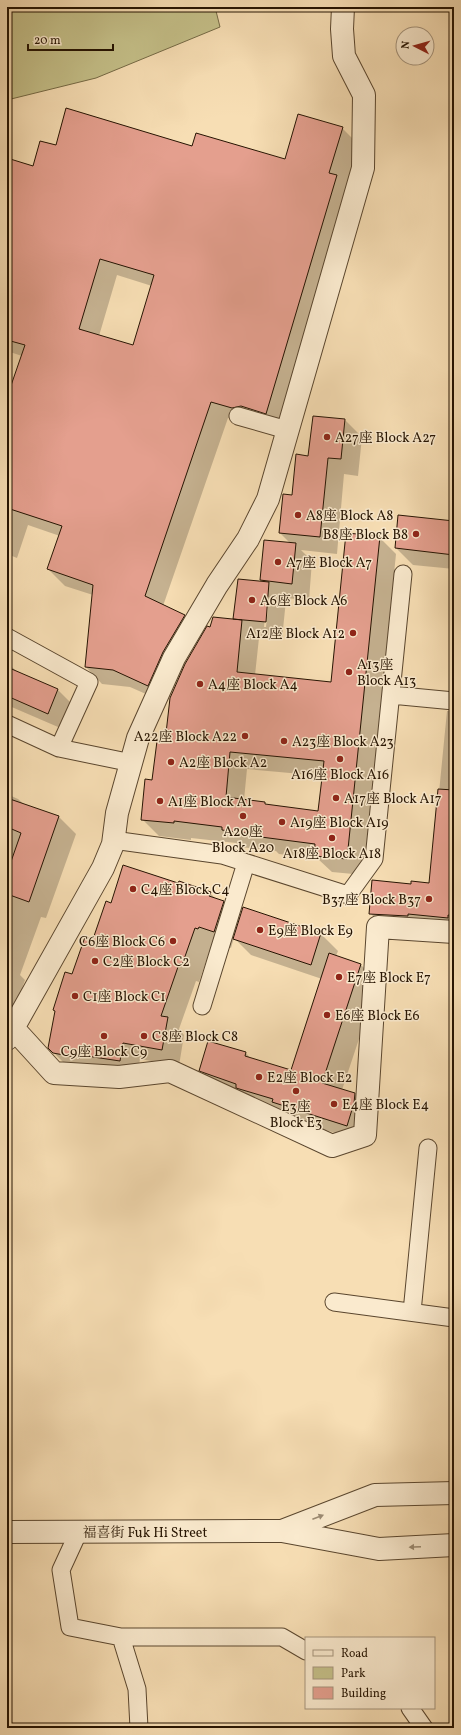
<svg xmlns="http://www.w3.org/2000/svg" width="461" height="1735" font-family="Vollkorn,'Noto Serif TC',serif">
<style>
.green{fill:#c4bf88;stroke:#756a45}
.shadow{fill:#0003;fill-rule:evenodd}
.building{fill:#e49f8e;stroke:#261402;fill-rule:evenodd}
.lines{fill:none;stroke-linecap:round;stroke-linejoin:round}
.service-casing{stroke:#5a462e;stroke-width:19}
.minor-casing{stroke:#5a462e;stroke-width:24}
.tertiary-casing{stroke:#5a462e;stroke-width:24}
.service{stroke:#faeace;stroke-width:17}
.minor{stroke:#faeace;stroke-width:22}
.tertiary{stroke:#faeace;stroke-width:22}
.oneway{fill:#9b8a72}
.poi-dot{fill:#8f2418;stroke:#faeace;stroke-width:1.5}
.labels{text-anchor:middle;stroke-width:3;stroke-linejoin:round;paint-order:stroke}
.poi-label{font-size:14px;fill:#261402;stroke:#faeace;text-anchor:start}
.street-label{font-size:14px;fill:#261402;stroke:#faeace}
</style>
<rect width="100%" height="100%" fill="#f7deb4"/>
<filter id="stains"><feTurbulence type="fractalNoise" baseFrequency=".005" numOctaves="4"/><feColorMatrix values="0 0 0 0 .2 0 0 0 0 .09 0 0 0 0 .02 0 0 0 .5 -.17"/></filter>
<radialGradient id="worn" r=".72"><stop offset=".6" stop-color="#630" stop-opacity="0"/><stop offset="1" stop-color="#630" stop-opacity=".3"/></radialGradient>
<path class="green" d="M21 7H215L220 27 96 78 7 100V12Z"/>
<path class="shadow" d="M342 128 359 145 283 430 250 424 228 418 163 606 184 616 201 632 180 669 164 702 130 687 102 684 86 667 93 595 65 586 48 569 60 536 28 525 17 558 7 554V400L22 356 7 351V159L33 167 56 146 193 147 285 160ZM117 275 152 286 133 346 99 336Z
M345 420 362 437 358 476 344 474 337 554 301 550 312 561 309 600 284 598 286 600 282 639 257 636 259 638 255 675 332 683 379 537 396 554 364 875 332 872 318 859 279 854 276 851 240 847 236 843 191 838V840L159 836 142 819 166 743 211 629 237 620 234 618 263 582 261 580 265 541 291 544 280 533 293 496 309 457ZM267 597H269L266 627H264ZM247 769 323 776 319 812 267 806 264 803 244 800Z
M454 522V569L413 565 396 548Z
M454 639V695L449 690Z
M7 663 19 673 58 690 75 707 65 730 7 705Z
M447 711H454V934L387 930 370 913 412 886 430 884Z
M7 794 18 799 25 805 59 817 76 834 46 918 41 917 20 975 25 980 14 1012 7 1009Z
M179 885 210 893 217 900 223 902 240 919 321 934 338 951 336 956 361 965 378 982 342 1090 355 1094 372 1111 364 1142 290 1119 217 1087 200 1070 246 1053 251 1059 292 1071 322 979 251 955 234 938 231 948 216 943 215 945 212 944 199 982 196 981 179 1029 184 1035 179 1066 140 1059 137 1078 71 1070 54 1053 73 975 93 940 111 904Z"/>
<path class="building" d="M66 108 192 146 196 133 285 159 298 114 343 127 329 173 337 175 266 414 241 406 232 408 211 402 145 596 185 615 163 652 148 686 113 670 85 667 93 585 47 569 62 526 7 508V397L25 345 7 340V158L33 166 40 141 56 145ZM100 259 154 275 133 345 79 329Z
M313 416 345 419 341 459 328 458 320 537 279 533 283 494 292 495 296 454 308 456Z
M398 515 454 521V555L395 548Z
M346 533 380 536 347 859 314 856 315 844 261 837V835L222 830V827L174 821V823L141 820 145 779 152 780 157 741 165 742 170 698 185 664 207 626 210 627 213 617 242 620 237 672 331 682ZM230 752 324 761 318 811 265 804V802L226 797Z
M264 540 296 543 292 584 260 580Z
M238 579 269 582 266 622 233 619Z
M7 667 58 689 48 714 7 696Z
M438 789 454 790V916L448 915V918L408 914V916L369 914 372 880 411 884V881L429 883Z
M7 798 59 816 29 902 7 894V873L21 833 7 827Z
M123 865 178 883 179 881 211 892 209 896 224 901 214 932 199 927 198 929 195 928 182 965 179 964 161 1016 168 1017 162 1050 123 1043 120 1061 80 1055V1058L53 1053 48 1048 55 1011 53 1010 65 972 72 974 85 937 93 939 106 901 111 903Z
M243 907 321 933 311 965 233 939Z
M329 953 361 964 322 1083 355 1093 354 1103 347 1126 272 1102 273 1099 236 1088V1084L199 1071 208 1041 246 1052 245 1056 291 1070Z"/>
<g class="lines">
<defs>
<path id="service" d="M238 416 287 430
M7 637 89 682 59 748
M391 695 454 701
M7 724 59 748 132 763
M113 840 222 855 348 895 374 859 403 574
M202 1006 246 863
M334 1302 454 1318
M412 1312 428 1148
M78 1533 61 1570 70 1627 121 1637H282L306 1651
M121 1637 137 1689 139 1728
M410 1708 424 1728"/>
<path id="minor" d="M13 1028 54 1073 119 1077 170 1071 332 1146 365 1135 378 927 454 932
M7 1039 103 868 113 844 117 813 138 738 174 658 217 585 248 539 268 499 363 168 364 95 344 56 342 29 343 7"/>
<path id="tertiary" d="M282 1531 375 1495 454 1493
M7 1532 282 1531 379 1549 454 1545"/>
</defs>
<use href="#service" class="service-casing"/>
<use href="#minor" class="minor-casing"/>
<use href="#tertiary" class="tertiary-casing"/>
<use href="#service" class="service"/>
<use href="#minor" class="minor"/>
<use href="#tertiary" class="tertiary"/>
</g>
<defs><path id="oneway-solid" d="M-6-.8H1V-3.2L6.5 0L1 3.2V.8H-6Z"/></defs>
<g class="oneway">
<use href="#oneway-solid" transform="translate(318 1517) rotate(-21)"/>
<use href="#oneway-solid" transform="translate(415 1547) rotate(178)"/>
</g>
<g class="poi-dot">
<circle cx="327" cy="437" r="4"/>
<circle cx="298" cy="515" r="4"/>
<circle cx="416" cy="534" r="4"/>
<circle cx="278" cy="562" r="4"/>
<circle cx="252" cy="600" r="4"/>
<circle cx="353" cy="633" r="4"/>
<circle cx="349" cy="672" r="4"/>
<circle cx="200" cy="684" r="4"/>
<circle cx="245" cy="736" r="4"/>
<circle cx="284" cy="741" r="4"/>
<circle cx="340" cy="759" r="4"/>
<circle cx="171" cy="762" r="4"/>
<circle cx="336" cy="798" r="4"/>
<circle cx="160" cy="801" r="4"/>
<circle cx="243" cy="816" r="4"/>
<circle cx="282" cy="822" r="4"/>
<circle cx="332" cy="838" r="4"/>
<circle cx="133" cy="889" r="4"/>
<circle cx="429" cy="899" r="4"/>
<circle cx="260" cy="930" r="4"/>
<circle cx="173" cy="941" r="4"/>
<circle cx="95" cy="961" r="4"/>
<circle cx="339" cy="977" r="4"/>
<circle cx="75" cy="996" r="4"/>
<circle cx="327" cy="1015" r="4"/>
<circle cx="104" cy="1036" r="4"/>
<circle cx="144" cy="1036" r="4"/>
<circle cx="259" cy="1077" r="4"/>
<circle cx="296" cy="1091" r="4"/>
<circle cx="334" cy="1104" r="4"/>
</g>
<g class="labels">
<g class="poi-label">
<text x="335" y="442">A27座 Block A27</text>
<text x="306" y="520">A8座 Block A8</text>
<text x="408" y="539" text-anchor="end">B8座 Block B8</text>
<text x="286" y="567">A7座 Block A7</text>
<text x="260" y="605">A6座 Block A6</text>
<text x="345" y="638" text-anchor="end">A12座 Block A12</text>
<text x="357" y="669">A13座<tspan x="357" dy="16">Block A13</tspan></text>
<text x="208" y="689">A4座 Block A4</text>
<text x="237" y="741" text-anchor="end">A22座 Block A22</text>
<text x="292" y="746">A23座 Block A23</text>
<text x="179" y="767">A2座 Block A2</text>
<text x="340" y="779" text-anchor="middle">A16座 Block A16</text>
<text x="344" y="803">A17座 Block A17</text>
<text x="168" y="806">A1座 Block A1</text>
<text x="290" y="827">A19座 Block A19</text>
<text x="243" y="836" text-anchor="middle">A20座<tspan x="243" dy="16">Block A20</tspan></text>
<text x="332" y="858" text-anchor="middle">A18座 Block A18</text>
<text x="141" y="894">C4座 Block C4</text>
<text x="421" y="904" text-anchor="end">B37座 Block B37</text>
<text x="268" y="935">E9座 Block E9</text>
<text x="165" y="946" text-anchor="end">C6座 Block C6</text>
<text x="103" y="966">C2座 Block C2</text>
<text x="347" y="982">E7座 Block E7</text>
<text x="83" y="1001">C1座 Block C1</text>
<text x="335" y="1020">E6座 Block E6</text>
<text x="152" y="1041">C8座 Block C8</text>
<text x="104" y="1056" text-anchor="middle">C9座 Block C9</text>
<text x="267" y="1082">E2座 Block E2</text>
<text x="342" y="1109">E4座 Block E4</text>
<text x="296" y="1111" text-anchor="middle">E3座<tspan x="296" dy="16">Block E3</tspan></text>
</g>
<g class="street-label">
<text x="145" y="1537">福喜街 Fuk Hi Street</text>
</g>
</g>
<rect width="461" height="1735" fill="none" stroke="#f7deb4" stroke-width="24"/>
<rect x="8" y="8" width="445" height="1719" fill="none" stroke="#261402" stroke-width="2"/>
<rect x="12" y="12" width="437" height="1711" fill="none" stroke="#261402"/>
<rect x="305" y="1637" width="130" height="72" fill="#faeace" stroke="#a5947c"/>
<rect x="313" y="1650" width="20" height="6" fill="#faeace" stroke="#a5947c"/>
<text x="341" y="1657" font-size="12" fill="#261402">Road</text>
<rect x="313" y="1667" width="20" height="12" fill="#c4bf88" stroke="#a5947c"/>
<text x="341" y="1677" font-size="12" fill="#261402">Park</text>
<rect x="313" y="1687" width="20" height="12" fill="#e49f8e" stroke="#a5947c"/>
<text x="341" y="1697" font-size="12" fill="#261402">Building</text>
<g transform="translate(415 46) rotate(276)"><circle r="19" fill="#faeace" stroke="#a5947c"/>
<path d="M0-3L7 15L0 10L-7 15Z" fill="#8f2418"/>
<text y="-6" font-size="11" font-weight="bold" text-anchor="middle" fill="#261402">N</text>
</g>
<path d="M28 44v6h85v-6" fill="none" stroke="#261402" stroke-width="2"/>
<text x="34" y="44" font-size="12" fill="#261402" stroke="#faeace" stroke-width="3" paint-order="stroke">20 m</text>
<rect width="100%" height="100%" filter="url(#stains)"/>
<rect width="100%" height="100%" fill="url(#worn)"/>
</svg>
